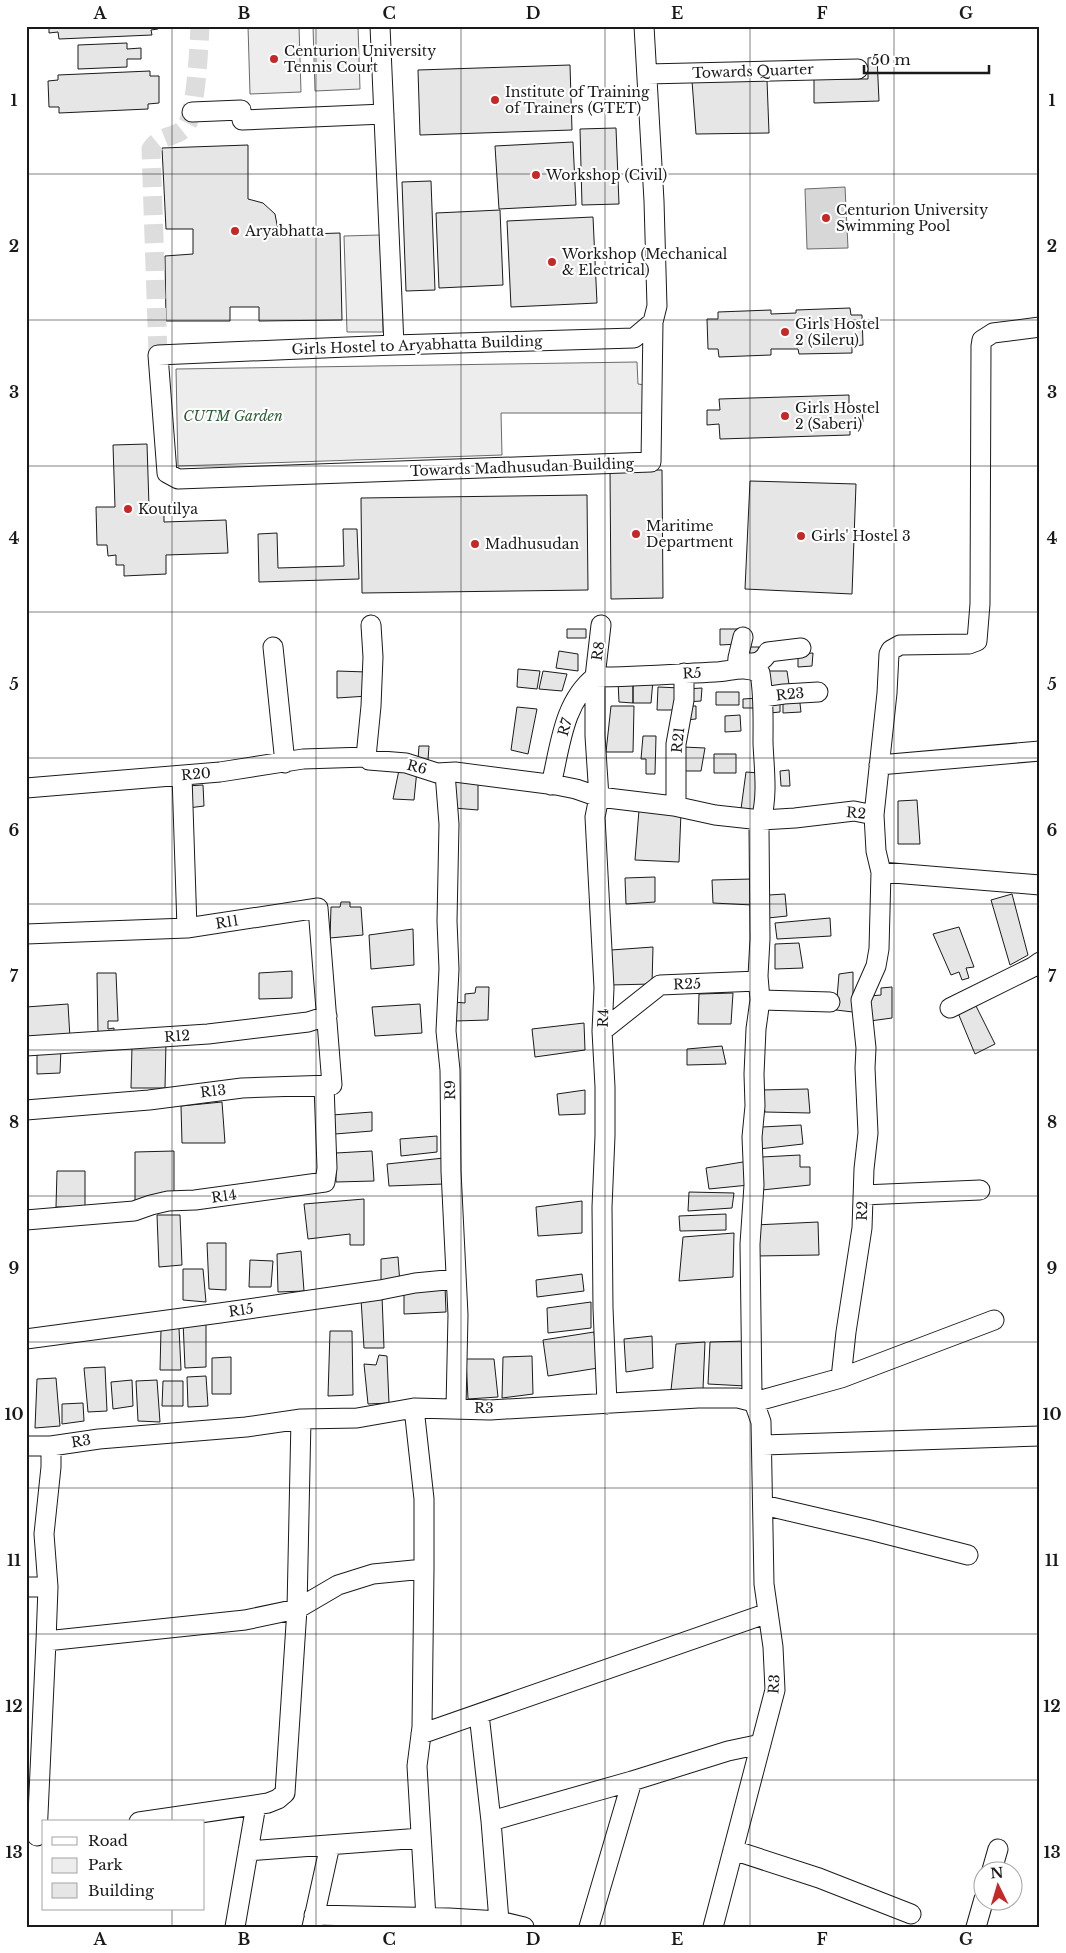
<svg xmlns="http://www.w3.org/2000/svg" width="1066" height="1953" font-family="'Libre Baskerville',serif">
<style>
.green{fill:#ededed;stroke:#6a6a6a}
.water{fill:#d7d7d7;stroke:#6a6a6a}
.building{fill:#e6e6e6;stroke:#1a1a1a}
.lines{fill:none;stroke-linecap:round;stroke-linejoin:round}
.minor-tunnel{stroke:#ddd;stroke-width:19;stroke-dasharray:19 9;stroke-linecap:butt}
.minor-casing{stroke:#1a1a1a;stroke-width:21}
.minor{stroke:#fff;stroke-width:19}
.grid{fill:none;stroke:#1a1a1a;stroke-width:1;stroke-opacity:0.55}
.poi-dot{fill:#c62828;stroke:#fff;stroke-width:2}
.labels{text-anchor:middle;stroke-width:4;stroke-linejoin:round;paint-order:stroke}
.poi-label{font-size:14px;fill:#1a1a1a;stroke:#fff;text-anchor:start}
.street-label{font-size:14px;fill:#1a1a1a;stroke:#fff}
.park-label{font-size:14px;font-style:italic;fill:#2b5a34;stroke:#fff}
.neatline{fill:none;stroke:#1a1a1a;stroke-width:2}
.grid-label{font-size:16px;text-anchor:middle;font-weight:bold;fill:#1a1a1a}
</style>
<rect width="100%" height="100%" fill="#fff"/>
<path class="green" d="M248 26H299L301 92 250 94Z
M313 26H358L360 89 315 91Z
M380 235 383 332H347L344 236Z
M637 362 638 384 644 385 645 413H501L502 455 178 466 176 369Z"/>
<path class="water" d="M845 187 848 248 807 249 805 189Z"/>
<path class="building" d="M49 26H158V29L151 30 152 35 59 39 58 32 49 33Z
M127 43V49L141 48V59H127V67L78 69V45Z
M877 57 879 101 814 103V79H868V58Z
M570 65 572 130 420 135 418 70Z
M150 71V76H159V103L148 104V109L59 113V107H49L48 81 58 80V75Z
M767 80 769 133 696 134 692 81Z
M616 128 619 204 582 205 580 129Z
M573 142 576 205 499 209 495 146Z
M248 145V199L263 203 275 214 279 235 340 233 342 320 259 321V307H230V321H166L165 256 193 254V229H166L162 148Z
M431 181 435 290 406 291 402 182Z
M500 210 503 285 439 288 436 213Z
M593 217 597 303 511 307 507 221Z
M850 308 851 315H862L863 345 852 346V353L799 354 798 349H771V355L719 357 718 349H708L707 319H718V312L771 310V314L796 313V310Z
M849 395V408H862L863 422H850V435L720 439 719 424 707 425V410H720L719 399Z
M147 444 149 506 153 505 164 512V522L226 520 228 553 166 555V574L124 576V565H116V555L108 556 107 545H97L96 507H115L113 445Z
M610 470H662L663 598 611 599Z
M750 481 856 484 852 594 745 589Z
M587 495 588 590 362 593 361 498Z
M343 529H357L359 579 259 582 258 534 277 533 278 568 344 566Z
M567 629H586V638H567Z
M720 629H740L739 644 720 645Z
M744 647H759L760 657 744 658Z
M559 651 578 654V671L556 668Z
M813 653 812 666 798 667V654Z
M518 669 540 671 537 689 517 687Z
M337 671 367 672 368 696 337 698Z
M543 671 567 674 562 691 539 689Z
M767 671H787L790 691 769 693Z
M653 680 651 703H633V682Z
M618 681 633 682V703L619 702Z
M658 687 681 688V710H657Z
M702 688 701 701 686 702V689Z
M716 692H739V705H716Z
M799 695 801 712 783 713V697Z
M780 697V712L770 713V698Z
M758 698V708H743V699Z
M611 706H634L633 752H606Z
M685 706H696V719L685 720Z
M517 707 537 709 528 754 511 750Z
M740 715 741 731 725 732V716Z
M643 736H656L655 774H646V759H641Z
M419 746H429L428 760H418Z
M683 747 705 748 701 771H682Z
M714 754H736V773H714Z
M399 770H417L414 800 393 799Z
M789 770 790 786H781L780 771Z
M746 772 759 773 757 810 741 809Z
M454 782H478V810L454 808Z
M203 785 204 806 188 808 186 786Z
M917 800 920 844H898V801Z
M639 810 681 812 679 862 635 860Z
M655 877V902L626 904 625 878Z
M752 879V905L713 903 712 880Z
M785 894 787 916 768 918 769 895Z
M1012 894 1028 955 1010 965 991 900Z
M341 902H350V907H361L363 935 330 938 331 907H340Z
M830 918 831 936 777 939 775 923Z
M959 927 974 967 966 968 969 978 962 980 959 972 951 975 933 934Z
M413 929 414 965 371 969 369 935Z
M799 943 803 968 775 969V944Z
M653 947 652 984 610 985 611 950Z
M292 971V998L259 999V973Z
M853 972V1012L836 1010 839 974Z
M97 973H116L118 1021H108V1029L114 1028V1033L98 1034Z
M476 987H489L488 1020 455 1021 454 1002 465 1003V994L475 993Z
M892 987V1018L870 1021V996L881 995V988Z
M733 993 731 1024H698L699 994Z
M68 1004 70 1038 26 1040V1007Z
M420 1004 422 1033 375 1036 372 1007Z
M976 1006 995 1044 975 1054 958 1013Z
M584 1023 585 1050 535 1057 532 1029Z
M166 1042 165 1088H131L132 1046Z
M722 1046 726 1064 687 1065V1049Z
M61 1048 60 1073 37 1074V1050Z
M808 1089 810 1113 765 1112 761 1090Z
M585 1090V1114L559 1115 557 1094Z
M222 1102 225 1143H182L181 1106Z
M372 1112V1131L335 1134 332 1115Z
M801 1125 803 1144 759 1149 762 1127Z
M437 1136V1152L401 1156 400 1139Z
M174 1151V1198L135 1204V1152Z
M372 1151 374 1181 336 1182V1153Z
M800 1155V1167H810V1185L762 1190V1157Z
M444 1158V1184L389 1186 387 1164Z
M749 1161V1185L709 1189 706 1168Z
M57 1171H85V1207H56Z
M689 1192 734 1193 732 1208 688 1211Z
M364 1199V1245H350V1234L308 1239 304 1204Z
M582 1201V1233L538 1236 536 1207Z
M726 1214V1230L680 1231 679 1216Z
M157 1215H180L182 1265 159 1267Z
M818 1222 819 1255 757 1256 755 1225Z
M734 1233 733 1277 679 1281 683 1237Z
M207 1243H226V1290L209 1289Z
M301 1251 304 1291 278 1292 277 1254Z
M398 1257 400 1284 381 1286V1259Z
M250 1260 273 1261 271 1287H249Z
M183 1269H203L206 1302 183 1300Z
M582 1274 584 1291 537 1297 536 1280Z
M445 1286 446 1312 404 1314V1292Z
M382 1296 384 1348H364L361 1299Z
M591 1302V1328L548 1333 547 1308Z
M183 1321 206 1322V1367L185 1368Z
M179 1328 181 1370H160L161 1329Z
M330 1331H352L353 1395 328 1396Z
M594 1332 598 1368 548 1376 543 1340Z
M652 1336 653 1368 626 1372 624 1339Z
M747 1341 746 1386 708 1384 710 1342Z
M705 1342 703 1389 671 1390 676 1344Z
M379 1355 387 1356 389 1403 368 1404 364 1364 376 1365Z
M532 1356 533 1394 502 1398 503 1357Z
M231 1357V1394H212V1358Z
M466 1359H494L498 1397 468 1399Z
M105 1367 107 1411 88 1412 84 1368Z
M206 1376 208 1406 188 1407 187 1377Z
M56 1378 60 1426 35 1428 37 1379Z
M132 1380 133 1406 113 1409 111 1382Z
M157 1380 160 1422 138 1421 136 1381Z
M163 1381H183V1406H162Z
M83 1403 84 1421 62 1424V1404Z"/>
<g class="lines">
<path class="minor-tunnel" d="M158 355 151 149C161 133 177 139 186 126 196 113 199 46 200 26"/>
<defs>
<path id="minor" d="M380 26 394 345
M644 26 654 201 657 306 653 322 634 338 394 345 158 355 167 473 178 479 651 462 653 322
M647 74 858 69
M192 112 241 110 242 120 384 114
M371 625 373 657 371 706 366 757 369 760 406 763 437 773 455 772 556 785 576 789 599 797 595 736V677C635 677 675 674 715 672 733 671 743 665 760 673 764 696 763 719 763 743 764 768 768 795 761 820L715 815 674 806 599 797 595 817 604 988 602 1031 605 1087V1136L602 1207 603 1308 607 1404
M273 647 285 763
M739 663C752 663 762 665 768 652L801 648
M737 669 738 658 743 637
M763 697 784 694 818 692
M879 765 1040 751
M445 773 449 824 447 921 449 969 446 1031 450 1070 451 1171 458 1315 456 1407
M182 776 187 928
M551 785C560 748 563 702 595 677L601 625
M26 788 220 772 303 759 366 757
M676 806V744L684 700V673
M874 815 854 811 795 818 761 820 759 827 760 939 758 976 760 1000 756 1029 754 1074 755 1106 752 1137 754 1185 750 1244 752 1394 754 1402 841 1378 846 1332 862 1228 864 1169 868 1133 865 1068 866 1048 861 1000 876 966 879 949 881 872 876 851 874 815 887 693 889 654 891 650 900 645 969 644 977 641 980 604 981 346 982 340 993 333 1040 327
M881 872 1040 885
M26 934 187 928 318 908 332 1085 242 1088 149 1100 26 1110
M760 1000 830 1002
M950 1008 1033 967 1040 962
M602 1031 660 985 758 981
M26 1046 208 1034 308 1022 327 1016
M863 1195 980 1190
M26 1220 134 1211 151 1205 168 1201 195 1200 325 1182 327 1168 324 1085
M26 1339 220 1313 380 1290 415 1283 456 1279
M841 1378 994 1320
M414 1408 424 1499V1569L373 1574 338 1585 297 1609 245 1620 46 1641 48 1587 44 1534 51 1467V1446L99 1439 246 1427 301 1419 357 1418 414 1408 490 1410 698 1398H738L754 1402 761 1422 764 1584 773 1647 775 1690 713 1927
M763 1445 1040 1436
M26 1446H51
M763 1505 870 1530 968 1555
M424 1569 422 1727 417 1766 426 1918
M26 1587H48
M479 1714 491 1821 499 1921
M421 1734 768 1613
M491 1821 632 1781 728 1751 761 1744
M139 1822 268 1803 278 1799 285 1793 297 1609 301 1419
M37 1836 46 1641
M733 1850 819 1878 911 1914
M248 1851 421 1838
M992 1870 998 1849
M314 1915 449 1918 499 1921 524 1927
M235 1927 256 1805
M312 1927 330 1845
M589 1927 632 1781
M976 1927 984 1899"/>
</defs>
<use href="#minor" class="minor-casing"/>
<use href="#minor" class="minor"/>
</g>
<path class="grid" d="M172 26V1822M316 26V1927M461 26V1927M605 26V1927M750 26V1927M894 26V1927M26 174H1040M26 320H1040M26 466H1040M26 612H1040M26 758H1040M26 904H1040M26 1050H1040M26 1196H1040M26 1342H1040M26 1488H1040M26 1634H1040M26 1780H1040M172 1909V1927"/>
<g class="poi-dot">
<circle cx="274" cy="59" r="5"/>
<circle cx="495" cy="100" r="5"/>
<circle cx="536" cy="175" r="5"/>
<circle cx="826" cy="218" r="5"/>
<circle cx="235" cy="231" r="5"/>
<circle cx="552" cy="262" r="5"/>
<circle cx="785" cy="332" r="5"/>
<circle cx="785" cy="416" r="5"/>
<circle cx="128" cy="509" r="5"/>
<circle cx="636" cy="534" r="5"/>
<circle cx="801" cy="536" r="5"/>
<circle cx="475" cy="544" r="5"/>
</g>
<g class="labels">
<g class="poi-label">
<text x="284" y="56">Centurion University<tspan x="284" dy="16">Tennis Court</tspan></text>
<text x="505" y="97">Institute of Training<tspan x="505" dy="16">of Trainers (GTET)</tspan></text>
<text x="546" y="180">Workshop (Civil)</text>
<text x="836" y="215">Centurion University<tspan x="836" dy="16">Swimming Pool</tspan></text>
<text x="245" y="236">Aryabhatta</text>
<text x="562" y="259">Workshop (Mechanical<tspan x="562" dy="16">&amp; Electrical)</tspan></text>
<text x="795" y="329">Girls Hostel<tspan x="795" dy="16">2 (Sileru)</tspan></text>
<text x="795" y="413">Girls Hostel<tspan x="795" dy="16">2 (Saberi)</tspan></text>
<text x="138" y="514">Koutilya</text>
<text x="646" y="531">Maritime<tspan x="646" dy="16">Department</tspan></text>
<text x="811" y="541">Girls' Hostel 3</text>
<text x="485" y="549">Madhusudan</text>
</g>
<g class="street-label">
<text transform="translate(753 71) rotate(-2)" y="5">Towards Quarter</text>
<text transform="translate(417 345) rotate(-2)" y="5">Girls Hostel to Aryabhatta Building</text>
<text transform="translate(522 467) rotate(-2)" y="5">Towards Madhusudan Building</text>
<text transform="translate(598 651) rotate(-82)" y="5">R8</text>
<text transform="translate(692 673) rotate(-3)" y="5">R5</text>
<text transform="translate(790 694) rotate(-6)" y="5">R23</text>
<text transform="translate(565 727) rotate(-74)" y="5">R7</text>
<text transform="translate(678 740) rotate(-84)" y="5">R21</text>
<text transform="translate(417 767) rotate(15)" y="5">R6</text>
<text transform="translate(196 774) rotate(-5)" y="5">R20</text>
<text transform="translate(856 813) rotate(5)" y="5">R2</text>
<text transform="translate(227 922) rotate(-9)" y="5">R11</text>
<text transform="translate(687 984) rotate(-2)" y="5">R25</text>
<text transform="translate(603 1018) rotate(-88)" y="5">R4</text>
<text transform="translate(177 1036) rotate(-4)" y="5">R12</text>
<text transform="translate(450 1090) rotate(-91)" y="5">R9</text>
<text transform="translate(213 1091) rotate(-7)" y="5">R13</text>
<text transform="translate(224 1196) rotate(-8)" y="5">R14</text>
<text transform="translate(862 1211) rotate(-88)" y="5">R2</text>
<text transform="translate(241 1310) rotate(-8)" y="5">R15</text>
<text transform="translate(484 1408) rotate(1)" y="5">R3</text>
<text transform="translate(81 1441) rotate(-9)" y="5">R3</text>
<text transform="translate(774 1684) rotate(-86)" y="5">R3</text>
</g>
<g class="park-label">
<text x="233" y="421">CUTM Garden</text>
</g>
</g>
<rect width="1066" height="1953" fill="none" stroke="#ffffff" stroke-width="55"/>
<rect x="42" y="1820" width="162" height="90" fill="#ffffff" stroke="#a3a3a3"/>
<rect x="52" y="1837" width="25" height="8" fill="#ffffff" stroke="#a3a3a3"/>
<text x="88" y="1846" font-size="15" fill="#1a1a1a">Road</text>
<rect x="52" y="1858" width="25" height="15" fill="#ededed" stroke="#a3a3a3"/>
<text x="88" y="1870" font-size="15" fill="#1a1a1a">Park</text>
<rect x="52" y="1883" width="25" height="15" fill="#e6e6e6" stroke="#a3a3a3"/>
<text x="88" y="1896" font-size="15" fill="#1a1a1a">Building</text>
<g transform="translate(998 1886) rotate(355)"><circle r="24" fill="#ffffff" stroke="#a3a3a3"/>
<path d="M0-4L9 19L0 12L-9 19Z" fill="#c62828"/>
<text y="-8" font-size="14" font-weight="bold" text-anchor="middle" fill="#1a1a1a">N</text>
</g>
<path d="M864 65v8h125v-8" fill="none" stroke="#1a1a1a" stroke-width="2.5"/>
<text x="871" y="65" font-size="15" fill="#1a1a1a" stroke="#ffffff" stroke-width="4" paint-order="stroke">50 m</text>
<rect x="28" y="28" width="1010" height="1898" class="neatline"/>
<g class="grid-label">
<text x="100" y="19">A</text>
<text x="244" y="19">B</text>
<text x="389" y="19">C</text>
<text x="533" y="19">D</text>
<text x="677" y="19">E</text>
<text x="822" y="19">F</text>
<text x="966" y="19">G</text>
<text x="14" y="106">1</text>
<text x="1052" y="106">1</text>
<text x="14" y="252">2</text>
<text x="1052" y="252">2</text>
<text x="14" y="398">3</text>
<text x="1052" y="398">3</text>
<text x="14" y="544">4</text>
<text x="1052" y="544">4</text>
<text x="14" y="690">5</text>
<text x="1052" y="690">5</text>
<text x="14" y="836">6</text>
<text x="1052" y="836">6</text>
<text x="14" y="982">7</text>
<text x="1052" y="982">7</text>
<text x="14" y="1128">8</text>
<text x="1052" y="1128">8</text>
<text x="14" y="1274">9</text>
<text x="1052" y="1274">9</text>
<text x="14" y="1420">10</text>
<text x="1052" y="1420">10</text>
<text x="14" y="1566">11</text>
<text x="1052" y="1566">11</text>
<text x="14" y="1712">12</text>
<text x="1052" y="1712">12</text>
<text x="14" y="1858">13</text>
<text x="1052" y="1858">13</text>
<text x="100" y="1945">A</text>
<text x="244" y="1945">B</text>
<text x="389" y="1945">C</text>
<text x="533" y="1945">D</text>
<text x="677" y="1945">E</text>
<text x="822" y="1945">F</text>
<text x="966" y="1945">G</text>
</g>
</svg>
